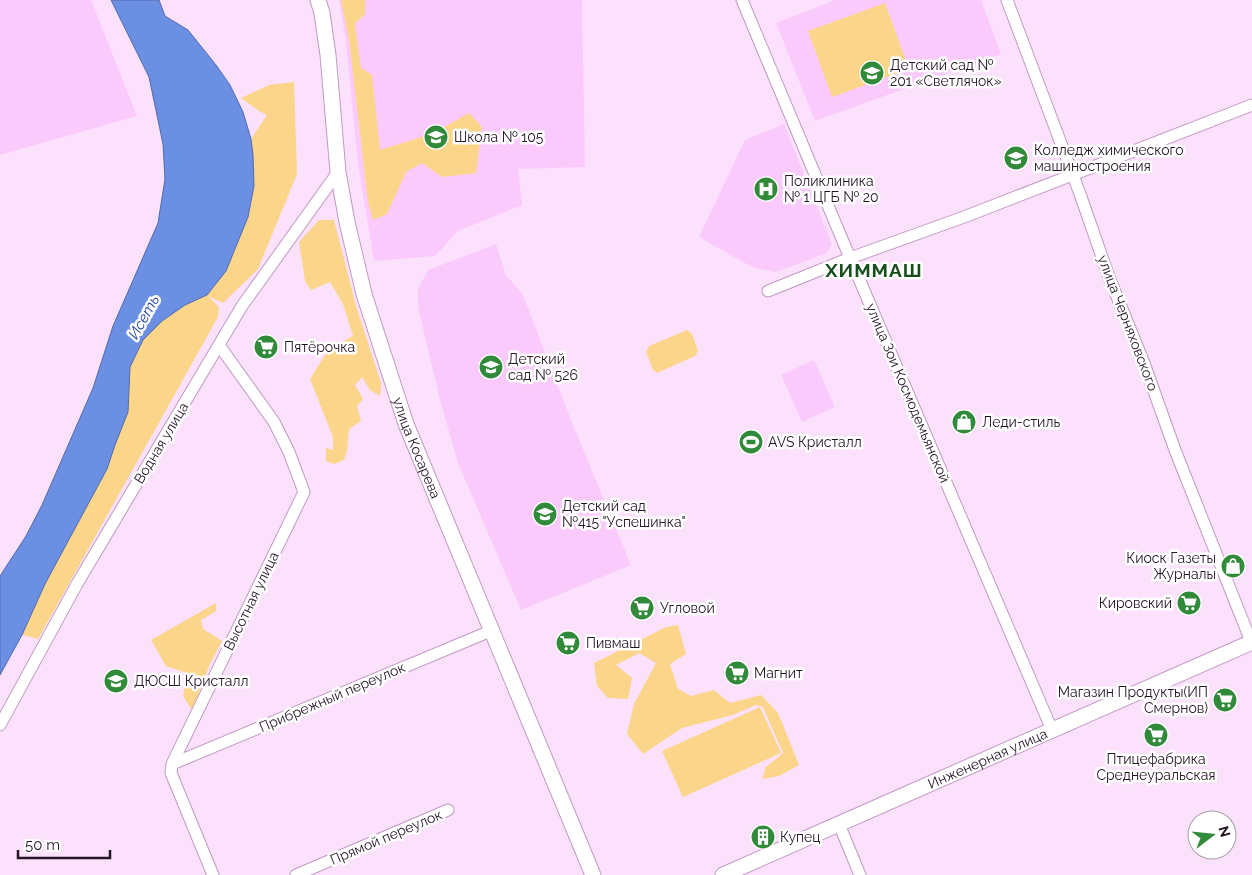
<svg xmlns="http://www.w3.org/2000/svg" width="1252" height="875" font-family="Raleway,sans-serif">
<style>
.built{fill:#fbcafd}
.green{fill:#fbd68a}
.water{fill:#6a8fe3;stroke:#556aaa}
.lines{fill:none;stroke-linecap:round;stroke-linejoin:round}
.minor-casing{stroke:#c198c3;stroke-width:13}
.tertiary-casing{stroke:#c198c3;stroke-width:17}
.minor{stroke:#fff;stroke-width:11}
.tertiary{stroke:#fff;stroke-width:15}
.labels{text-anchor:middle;stroke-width:5;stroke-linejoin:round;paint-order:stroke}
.poi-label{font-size:14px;fill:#231424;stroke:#fff;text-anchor:start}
.street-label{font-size:14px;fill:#231424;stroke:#fff}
.water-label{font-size:15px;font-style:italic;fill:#2143a5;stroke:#fff}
.district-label{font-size:19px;font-weight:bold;letter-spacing:1px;fill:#17501d;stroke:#fff}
</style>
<rect width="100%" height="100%" fill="#fbe1fc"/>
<path class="built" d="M0 0H91L137 116 0 155Z
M339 0H582L585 167 518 169 522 205 458 231 435 256 374 261 358 165 346 41Z
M835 0H981L1001 54 815 121 776 23Z
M784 124 832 244 827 253 776 272 752 267 699 237 745 140Z
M496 244 506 275 523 295 571 420 631 565 521 610 458 463 440 400 418 307V289L428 270Z
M814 360 835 407 802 422 781 375Z"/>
<path class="green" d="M341 0H365V14L355 24 361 68 372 75 380 150 434 133 469 113 482 127 476 173 442 177 422 163 406 172 387 214 373 220 368 202 349 40Z
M885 3 909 69 832 97 808 31Z
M294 82 297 174 258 269 223 303 208 296 219 307 218 317 38 639 22 635 45 584 107 469 129 386 130 367 143 340 162 321 185 305 207 295 226 271 248 217 254 186 253 155 251 139 267 115 259 111 241 98 269 85Z
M319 220H334L356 306 381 383 380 396 370 390 362 377 355 385 363 399 357 406 361 421 349 429 347 451 344 460 334 464 326 461V448L333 450V437L310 379 329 349 353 336 343 304 330 282 311 290 305 281 299 242Z
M687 330 692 334 698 351 695 356 657 373 653 370 646 352 649 346Z
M216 603V611L201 620 203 629 222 641 210 664 192 710 183 696 187 673 166 666 151 640Z
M678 625 686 654 670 664 678 689 691 696 714 690 730 703 761 695 778 713 799 765 779 776 762 779 766 767 783 753 763 707 756 705 733 715 682 728 643 754 627 734 634 704 656 663 639 653 616 665 632 678 628 699 608 698 597 686 594 663 666 627Z
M760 707 781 753 683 797 662 751Z"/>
<path class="water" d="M111 0H159L165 16 188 30 216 65 230 85 243 112 251 139 253 155 254 186 248 217 226 271 207 295 185 305 162 321 143 340 130 367 128 412 115 445 107 469 45 584 22 635 0 675V576L26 536 42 505 93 388 113 326 158 223 165 179 163 144 149 77Z"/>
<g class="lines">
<defs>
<path id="minor" d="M742 0 842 239 1052 730
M1007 0 1080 194 1109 277 1144 363 1175 450 1252 644
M768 291 850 258 964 217 1252 105
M0 725 77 584 242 306 338 172
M172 764 493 630
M839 824 860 875
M213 875 171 773 172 764 304 492 289 452 274 422 219 345
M296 875 448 810"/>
<g id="tertiary">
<path id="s1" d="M318 0 322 13 328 55 338 172 347 222 364 294 406 424 593 875"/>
<path id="s2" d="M723 875 1252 642"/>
</g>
</defs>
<use href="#minor" class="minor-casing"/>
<use href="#tertiary" class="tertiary-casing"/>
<use href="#minor" class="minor"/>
<use href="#tertiary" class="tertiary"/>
</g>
<defs>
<symbol id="school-disc" viewBox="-11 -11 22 22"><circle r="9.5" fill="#318a3a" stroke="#fff"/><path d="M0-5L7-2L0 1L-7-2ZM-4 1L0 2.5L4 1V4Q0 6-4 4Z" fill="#fff"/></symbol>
<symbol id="university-disc" viewBox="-11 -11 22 22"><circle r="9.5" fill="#318a3a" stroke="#fff"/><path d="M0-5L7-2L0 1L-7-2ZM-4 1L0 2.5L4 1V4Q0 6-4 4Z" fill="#fff"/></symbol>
<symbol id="hospital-disc" viewBox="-11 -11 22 22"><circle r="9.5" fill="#318a3a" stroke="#fff"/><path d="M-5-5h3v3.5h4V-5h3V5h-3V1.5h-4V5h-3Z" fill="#fff"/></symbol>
<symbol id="supermarket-disc" viewBox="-11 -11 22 22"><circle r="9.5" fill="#318a3a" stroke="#fff"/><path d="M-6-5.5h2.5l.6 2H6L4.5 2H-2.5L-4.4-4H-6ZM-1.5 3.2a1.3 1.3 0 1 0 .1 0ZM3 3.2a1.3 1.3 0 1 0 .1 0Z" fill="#fff"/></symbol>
<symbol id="shop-disc" viewBox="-11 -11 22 22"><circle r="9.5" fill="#318a3a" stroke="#fff"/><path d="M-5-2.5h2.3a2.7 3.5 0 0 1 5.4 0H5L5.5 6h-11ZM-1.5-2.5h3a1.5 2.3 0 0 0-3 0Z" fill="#fff"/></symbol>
<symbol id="stadium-disc" viewBox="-11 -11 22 22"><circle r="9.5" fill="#318a3a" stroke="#fff"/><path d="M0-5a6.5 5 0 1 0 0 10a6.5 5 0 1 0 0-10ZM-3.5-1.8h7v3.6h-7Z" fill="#fff"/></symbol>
<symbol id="building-disc" viewBox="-11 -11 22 22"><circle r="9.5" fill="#318a3a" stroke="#fff"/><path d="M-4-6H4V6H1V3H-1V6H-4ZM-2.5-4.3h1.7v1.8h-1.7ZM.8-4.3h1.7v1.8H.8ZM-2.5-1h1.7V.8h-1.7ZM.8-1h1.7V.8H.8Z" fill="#fff"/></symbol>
</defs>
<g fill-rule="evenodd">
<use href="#school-disc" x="858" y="59" width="28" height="28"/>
<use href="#school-disc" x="422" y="123" width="28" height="28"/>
<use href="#university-disc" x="1002" y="144" width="28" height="28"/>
<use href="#hospital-disc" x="752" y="175" width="28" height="28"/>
<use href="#supermarket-disc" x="252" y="333" width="28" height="28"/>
<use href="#school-disc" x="477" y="353" width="28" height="28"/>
<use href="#shop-disc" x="950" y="408" width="28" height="28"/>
<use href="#stadium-disc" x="737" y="428" width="28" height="28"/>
<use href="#school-disc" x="531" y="500" width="28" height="28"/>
<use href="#shop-disc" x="1219" y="552" width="28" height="28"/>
<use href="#supermarket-disc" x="1175" y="589" width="28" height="28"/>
<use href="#supermarket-disc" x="628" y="594" width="28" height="28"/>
<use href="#supermarket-disc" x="554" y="629" width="28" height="28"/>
<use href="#supermarket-disc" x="723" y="659" width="28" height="28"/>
<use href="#school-disc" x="102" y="667" width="28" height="28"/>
<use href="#supermarket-disc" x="1211" y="686" width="28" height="28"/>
<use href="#supermarket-disc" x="1142" y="721" width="28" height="28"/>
<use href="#building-disc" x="749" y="823" width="28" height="28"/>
</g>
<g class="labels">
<g class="poi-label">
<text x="890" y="70">Детский сад №<tspan x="890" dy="16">201 «Светлячок»</tspan></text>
<text x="454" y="142">Школа № 105</text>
<text x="1034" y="155">Колледж химического<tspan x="1034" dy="16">машиностроения</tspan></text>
<text x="784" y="186">Поликлиника<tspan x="784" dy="16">№ 1 ЦГБ № 20</tspan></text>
<text x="284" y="352">Пятёрочка</text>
<text x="508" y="364">Детcкий<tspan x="508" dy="16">сад № 526</tspan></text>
<text x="982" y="427">Леди-стиль</text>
<text x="768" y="447">AVS Кристалл</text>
<text x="562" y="511">Детский сад<tspan x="562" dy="16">№415 "Успешинка"</tspan></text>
<text x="1216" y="563" text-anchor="end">Киоск Газеты<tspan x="1216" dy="16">Журналы</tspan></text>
<text x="1172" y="608" text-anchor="end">Кировский</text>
<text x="660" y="613">Угловой</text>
<text x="586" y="648">Пивмаш</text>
<text x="754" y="678">Магнит</text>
<text x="134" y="686">ДЮСШ Кристалл</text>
<text x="1208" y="697" text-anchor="end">Магазин Продукты(ИП<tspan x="1208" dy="16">Смернов)</tspan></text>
<text x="1156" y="764" text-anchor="middle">Птицефабрика<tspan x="1156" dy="16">Среднеуральская</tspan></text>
<text x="780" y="842">Купец</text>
</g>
<g class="street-label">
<text transform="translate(1128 323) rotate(69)" y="5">улица Черняховского</text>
<text transform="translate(908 393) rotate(67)" y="5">улица Зои Космодемьянской</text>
<text transform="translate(161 443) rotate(-59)" y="5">Водная улица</text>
<text dy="5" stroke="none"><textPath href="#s1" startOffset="461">улица Косарева</textPath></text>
<text transform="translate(251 601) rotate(-64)" y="5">Высотная улица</text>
<text transform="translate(332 697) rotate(-23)" y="5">Прибрежный переулок</text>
<text dy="5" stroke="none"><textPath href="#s2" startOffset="289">Инженерная улица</textPath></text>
<text transform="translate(386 837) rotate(-23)" y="5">Прямой переулок</text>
</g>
<g class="water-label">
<text transform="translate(144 317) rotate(-61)" y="5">Исеть</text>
</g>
<g class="district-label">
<text x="874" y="277">ХИММАШ</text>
</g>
</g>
<g transform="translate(1212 835) rotate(74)"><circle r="24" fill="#ffffff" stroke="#a7a1a7"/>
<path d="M0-4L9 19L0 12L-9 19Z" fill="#318a3a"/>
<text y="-8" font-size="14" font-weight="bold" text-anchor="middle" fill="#231424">N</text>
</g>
<path d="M18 850v8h92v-8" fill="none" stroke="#231424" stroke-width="2.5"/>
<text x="25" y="850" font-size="15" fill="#231424" stroke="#ffffff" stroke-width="4" paint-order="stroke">50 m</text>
</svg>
